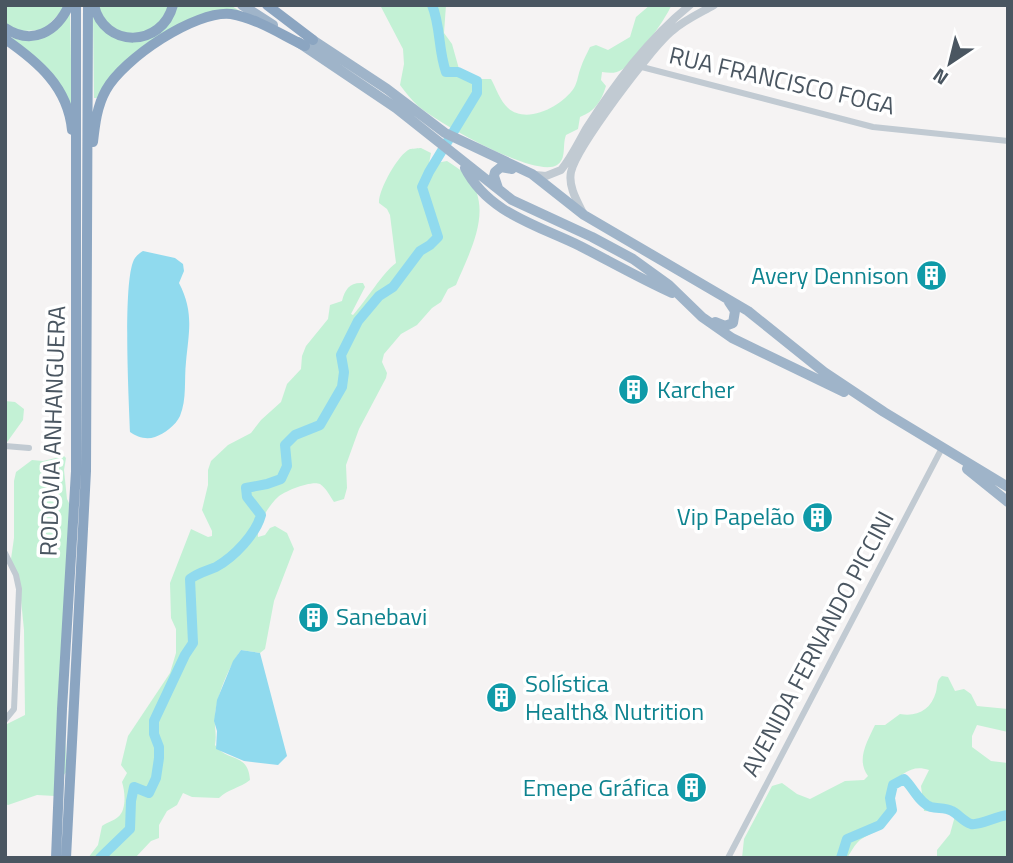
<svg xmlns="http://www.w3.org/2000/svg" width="1013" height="863" font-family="'Titillium Web',sans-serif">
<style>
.green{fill:#c3f1d5}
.water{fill:#90daee}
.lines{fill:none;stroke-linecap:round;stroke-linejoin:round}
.river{stroke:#90daee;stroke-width:10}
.minor{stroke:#c1cad2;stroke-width:6}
.tertiary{stroke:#c1cad2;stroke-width:8}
.trunk{stroke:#9fb4c9;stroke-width:10}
.motorway{stroke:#8ba5c1;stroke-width:10}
.labels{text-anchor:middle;stroke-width:7;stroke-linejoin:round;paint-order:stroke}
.street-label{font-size:24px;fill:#4a5661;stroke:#fff}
.culture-label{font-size:24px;fill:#0d838f;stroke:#fff;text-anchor:end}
</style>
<rect width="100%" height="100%" fill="#f5f3f3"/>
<path class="green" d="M5 5H64L63 10 43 30 20 31 5 23Z
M98 5H169C161 31 131 43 110 25 104 20 101 12 98 5Z
M176 5H230L240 11 178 25 97 98H94L93 15 99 25 143 40Z
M380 5H446L444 33 452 44 459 69 474 79H491C496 88 500 101 508 108 527 125 562 106 574 88 578 81 578 74 581 67 583 60 587 54 590 47L596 45 608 50 630 37 636 17 650 5 671 6C665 20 636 61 623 69 616 74 609 73 602 72L601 80 606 86C601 102 595 111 580 117L578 129 566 135C562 145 567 159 557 165 535 179 437 122 418 106 411 99 406 93 400 85L404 64 403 49Z
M70 13 72 107 11 37 20 40Z
M421 148 431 153 428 169 436 163 447 161C453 165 460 169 465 174 496 206 470 251 456 285L448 289 441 302 432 308 417 325 401 334 384 354 382 362 387 373 386 378 359 429 346 465 347 488 344 499 334 502C330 496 326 488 320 484 312 480 284 491 278 497 269 505 257 524 258 537L265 535 270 528 275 526 287 533 294 549 274 601 265 649 260 653 241 650C229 666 216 697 215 717 214 727 217 734 215 745 228 763 248 752 250 780 240 788 228 789 219 798L192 797 183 793 177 805 167 811 159 825V838L151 841 135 858H88L98 845 102 826C107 822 114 821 118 817 127 810 125 791 122 782L127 773 121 765 128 736 170 673 176 653V629L171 618 170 583 191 529 208 537 212 536V531L202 510 208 485V470L211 461 228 445 251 433 261 420 281 402 287 384 301 369 302 356 306 346 328 319 330 305 342 301C345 289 350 282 363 283L365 287 351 314 353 315C366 301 383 272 396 263L390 215 387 209 379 203C378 191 398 154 410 149 412 149 419 148 421 148Z
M5 401 15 402 24 409 23 420 5 445Z
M64 456 66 458 64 470 67 499 69 503 65 734 67 771 59 781 55 796 37 795 8 805 5 804V725L25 715 24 630 20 590 11 559 14 538V481L16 472 32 460 43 461Z
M942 676 948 677 955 691 964 689 971 694 977 706 1008 709V732L977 725 972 736V747L991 761 1008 763V858H937V850L950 834 955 816 948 812 924 811 921 786 929 770C919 767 912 768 903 774 881 786 900 805 887 822 880 832 869 833 860 840 855 844 851 852 847 858H742L744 839 772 786 782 783 797 794 810 799 845 781 864 780 868 776C856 760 867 742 875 725H885L900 714C917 717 931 710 936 692 938 684 936 681 942 676Z"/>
<path class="water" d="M143 251 175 258 183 264 184 271 179 283C194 312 189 331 186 362 184 380 187 399 180 416 176 425 164 434 155 437 146 440 137 437 130 432 129 402 122 276 135 258 136 256 141 252 143 251Z
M241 650 260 653 287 756 278 765 244 761 216 749 217 731 214 721 217 700 233 661Z"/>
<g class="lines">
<path class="river" d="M100 858 130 829 131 801 134 787 149 793 156 778 159 758V747L154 734V721L185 655 193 643 190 579C199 572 207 571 216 567 234 557 256 534 261 515L247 497 246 488 267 484 281 479 287 466 285 445 295 435 320 425 342 387 344 372 341 355 358 321 379 296 393 287 420 251 430 245 438 237 422 187 429 172 477 93V81L458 72H446C438 50 441 27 432 5
M841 858 847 839 880 825 892 810 890 798 893 785 904 779C913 787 919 803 931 807 938 809 945 807 952 811 958 814 964 822 971 824 980 826 996 816 1008 815"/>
<path class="minor" d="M638 66 873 127 1008 141
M5 446 29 448
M5 553 16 575 19 589 14 709 5 720
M728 858 942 448"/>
<path class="tertiary" d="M535 175 546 176 561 170C571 158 578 143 586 129 615 84 648 39 690 5
M583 213C577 201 568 186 571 172 576 148 651 48 672 31 684 20 700 13 714 5"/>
<path class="trunk" d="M242 5 273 25
M308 37 387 89 445 133 532 174 584 215 748 311 824 372 884 412 1008 487
M298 42 396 108 512 200 592 237 633 259 669 285 702 317 732 338 844 392
M465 168C488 213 537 225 580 246 611 262 641 279 672 293
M498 188 494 176 495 172 501 167 512 169
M715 322 725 326 733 323 735 311 729 302
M967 469 1008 502"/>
<path class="motorway" d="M94 5C104 49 162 48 173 5
M267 5 313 40
M5 28C32 46 57 32 69 5
M5 39C38 62 68 87 72 130
M93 142C95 124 97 106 106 90 123 59 195 10 231 14 256 18 282 35 305 46
M56 858 62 709 76 471V5
M66 858 86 471 88 5"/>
</g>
<defs>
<symbol id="building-disc" viewBox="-11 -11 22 22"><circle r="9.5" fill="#0f9aa8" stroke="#fff"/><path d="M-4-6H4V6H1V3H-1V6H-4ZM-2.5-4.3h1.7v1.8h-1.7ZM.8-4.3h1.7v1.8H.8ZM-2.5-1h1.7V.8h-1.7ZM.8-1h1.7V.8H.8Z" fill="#fff"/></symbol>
</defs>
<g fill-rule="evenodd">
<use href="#building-disc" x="914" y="258" width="35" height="35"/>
<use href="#building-disc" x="616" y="372" width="35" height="35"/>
<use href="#building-disc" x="800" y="500" width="35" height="35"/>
<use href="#building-disc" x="296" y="600" width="35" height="35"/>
<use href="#building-disc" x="484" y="680" width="35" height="35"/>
<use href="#building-disc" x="674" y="770" width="35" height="35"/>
</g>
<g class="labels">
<g class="street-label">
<text transform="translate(782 81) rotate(13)" y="8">RUA FRANCISCO FOGA</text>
<text transform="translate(53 431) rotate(-88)" y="8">RODOVIA ANHANGUERA</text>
<text transform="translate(818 644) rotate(-62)" y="8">AVENIDA FERNANDO PICCINI</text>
</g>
<g class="culture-label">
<text x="909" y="284">Avery Dennison</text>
<text x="657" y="398" text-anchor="start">Karcher</text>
<text x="795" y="525">Vip Papelão</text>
<text x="336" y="625" text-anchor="start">Sanebavi</text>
<text x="525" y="692" text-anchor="start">Solística<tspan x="525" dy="28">Health&amp; Nutrition</tspan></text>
<text x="669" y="796">Emepe Gráfica</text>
</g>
</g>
<rect width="1013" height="863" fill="none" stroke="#4a5661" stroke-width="14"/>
<g transform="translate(950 63) rotate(215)" stroke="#ffffff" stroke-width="5" paint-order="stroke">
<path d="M0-5L12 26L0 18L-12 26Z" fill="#4a5661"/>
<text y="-10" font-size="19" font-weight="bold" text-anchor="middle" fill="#4a5661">N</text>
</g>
</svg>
